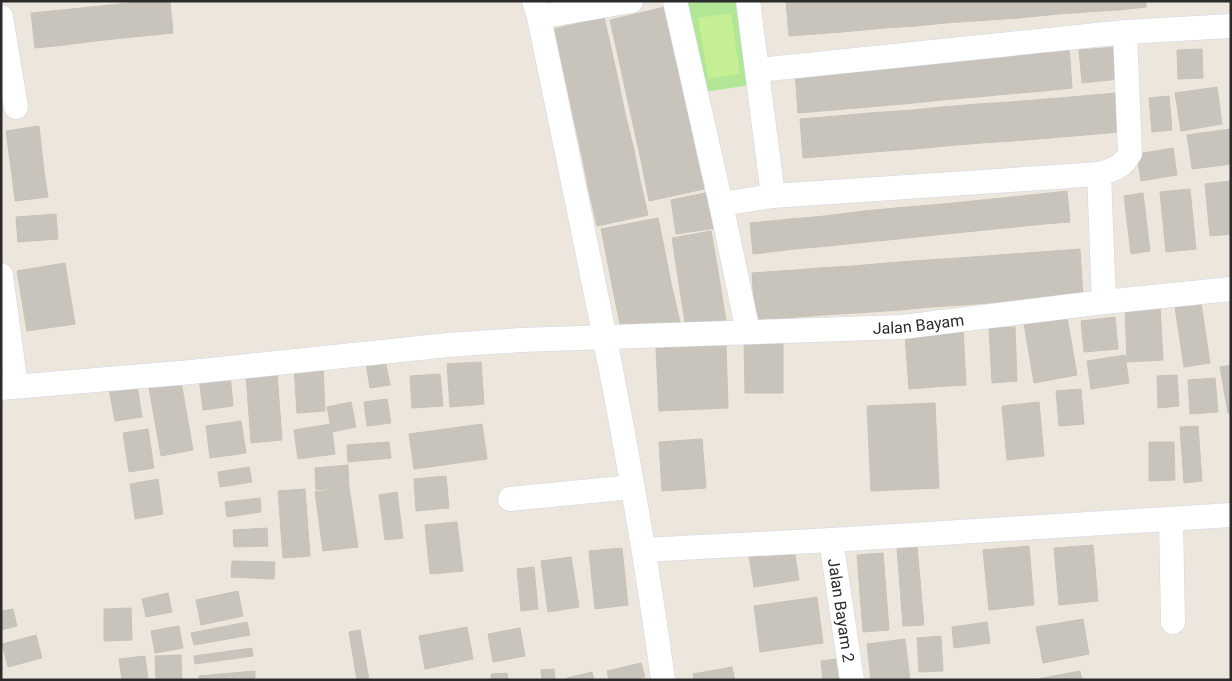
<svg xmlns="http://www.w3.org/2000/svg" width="1232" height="681" font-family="Roboto,sans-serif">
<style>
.green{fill:#b1e696}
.pitch{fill:#c6ee92}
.building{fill:#c9c4bb;stroke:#c9c2b6}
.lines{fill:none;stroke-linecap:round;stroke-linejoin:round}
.minor-casing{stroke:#d1d5e4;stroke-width:25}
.minor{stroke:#fff;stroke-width:24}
.labels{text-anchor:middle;stroke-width:4.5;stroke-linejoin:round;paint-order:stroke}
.street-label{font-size:16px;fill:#2b2b2b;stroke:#fff}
</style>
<rect width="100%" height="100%" fill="#ede6dc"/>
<path class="green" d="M682 1H740L751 85 704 92Z"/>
<path class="pitch" d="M731 13 740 74 708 79 698 18Z"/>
<path class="building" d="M142 1H170L173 33 133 37 129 3Z
M786 1H840L842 32 789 36Z
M840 1H883L885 28 842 32Z
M883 1H915L916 26 885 28Z
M915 1H944L945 23 916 26Z
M944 1H973L975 21 945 23Z
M973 1H1017L1019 18 975 21Z
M1017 1H1057L1058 14 1019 18Z
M1057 1H1085L1086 12 1058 14Z
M1085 1H1119V10L1086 12Z
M1119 1H1146V7L1119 10Z
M129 3 133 37 95 41 91 7Z
M91 7 95 41 65 45 62 10Z
M665 7 676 58 621 69 610 20Z
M62 10 65 45 35 48 31 13Z
M604 17 617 75 567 86 554 29Z
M1069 46 1072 88 1044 91 1040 48Z
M1118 47 1120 79 1082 83 1079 50Z
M1040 48 1044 91 1008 94 1004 51Z
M1202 49 1203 78 1178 79 1177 50Z
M1004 51 1008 94 977 97 973 54Z
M973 54 977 97 942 100 938 57Z
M938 57 942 100 903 104 900 61Z
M676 58 681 85 627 97 621 69Z
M900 61 903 104 869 107 865 64Z
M865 64 869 107 834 110 830 67Z
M830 67 834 110 798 113 795 71Z
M617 75 625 113 575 124 567 86Z
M681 85 688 116 634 128 627 97Z
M1217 87 1222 124 1181 131 1175 93Z
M1116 93 1119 132 1085 135 1082 96Z
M1082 96 1085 135 1050 138 1047 99Z
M1169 96 1172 130 1152 132 1149 98Z
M1047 99 1050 138 1013 141 1009 102Z
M1009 102 1013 141 981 143 978 104Z
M978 104 981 143 945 146 942 107Z
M942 107 945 146 915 149 913 110Z
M913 110 915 149 873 152 869 113Z
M625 113 634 150 583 161 575 124Z
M869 113 873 152 840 155 837 116Z
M688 116 696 153 642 165 634 128Z
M837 116 840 155 803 158 800 119Z
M39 126 44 172 12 176 6 131Z
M1230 129 1231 164 1192 169 1187 135Z
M1173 148 1177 175 1141 181 1137 154Z
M634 150 640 180 589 191 583 161Z
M696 153 704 189 649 201 642 165Z
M44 172 48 197 15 201 12 176Z
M640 180 648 215 597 226 589 191Z
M1231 181V234L1210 236 1205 184Z
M1190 189 1196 249 1166 252 1160 192Z
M1067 191 1070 222 1044 224 1041 194Z
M710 192 716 228 676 234 671 200Z
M1143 193 1150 251 1131 254 1124 196Z
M1041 194 1044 224 1005 228 1002 198Z
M1002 198 1005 228 966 232 963 202Z
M963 202 966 232 935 235 932 205Z
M932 205 935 235 898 239 896 208Z
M896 208 898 239 867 242 864 211Z
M864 211 867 242 829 246 825 216Z
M56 214 58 239 18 242 16 217Z
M825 216 829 246 794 249 791 219Z
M658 218 664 247 607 259 601 229Z
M791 219 794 249 753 254 750 223Z
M711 231 717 265 677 271 672 238Z
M664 247 671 283 614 295 607 259Z
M1080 249 1083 296 1043 299 1040 252Z
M1040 252 1043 299 1002 302 999 255Z
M999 255 1002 302 962 305 959 258Z
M959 258 962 305 931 307 928 260Z
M928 260 931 307 901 310 898 262Z
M898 262 901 310 857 313 853 266Z
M65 263 75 324 27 331 17 271Z
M717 265 722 296 682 303 677 271Z
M853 266 857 313 823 315 819 268Z
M819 268 823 315 798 317 795 270Z
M795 270 798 317 755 321 752 273Z
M671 283 680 322 622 334 614 295Z
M722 296 726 320 686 328 682 303Z
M1201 303 1210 363 1184 367 1175 307Z
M1160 305 1163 360 1127 362 1125 307Z
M1067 317 1077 375 1034 383 1024 324Z
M1115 317 1118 349 1084 352 1081 321Z
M1015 327 1017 381 992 383 989 328Z
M963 329 966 385 934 387 930 332Z
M930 332 934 387 909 389 905 334Z
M744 337H783V393H745Z
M726 345 728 408 659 411 656 348Z
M1125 355 1129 383 1091 389 1087 361Z
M385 360 390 385 370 388 366 364Z
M481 362 484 404 450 407 447 364Z
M323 365 325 411 297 413 294 366Z
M1231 365V413H1228L1220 367Z
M277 373 282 440 251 443 246 375Z
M230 374 233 406 203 410 199 378Z
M440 374 443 406 412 408 410 376Z
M1177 375 1179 406 1158 408 1157 376Z
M180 376 193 450 161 456 148 382Z
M1215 378 1218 412 1190 414 1188 380Z
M136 379 142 417 115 421 108 384Z
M1081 389 1084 424 1059 426 1056 391Z
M387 399 391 423 367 426 364 402Z
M351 402 356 427 332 432 327 407Z
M1039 402 1044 456 1007 460 1002 406Z
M935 403 939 488 871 491 867 406Z
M241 421 246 453 210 458 206 426Z
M331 424 335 454 298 459 294 430Z
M482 424 487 459 414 469 409 434Z
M1198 426 1202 481 1184 483 1180 427Z
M148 429 154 468 129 472 123 433Z
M702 439 706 488 662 491 659 442Z
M389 442 391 458 348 462 347 445Z
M1149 442H1174L1175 480 1149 481Z
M348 465 349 487 316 490 315 468Z
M249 467 252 482 220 487 218 472Z
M446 476 449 508 416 511 414 479Z
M158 479 163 514 135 519 130 484Z
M349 487 358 547 323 551 315 492Z
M305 489 310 556 283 558 278 491Z
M397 492 403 538 385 540 379 495Z
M260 498 261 512 227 517 225 502Z
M457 522 463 571 430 574 425 525Z
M267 528 268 546 234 547 233 530Z
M793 543 799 580 754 587 748 550Z
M1093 545 1098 601 1059 605 1054 548Z
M917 546 924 625 903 626 897 548Z
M1029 546 1034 605 989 610 983 550Z
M622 548 628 605 595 609 589 551Z
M883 553 889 630 863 632 857 555Z
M571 557 579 607 548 612 541 561Z
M232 561 275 562 274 579 231 577Z
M534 567 538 609 521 611 517 569Z
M238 591 243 616 201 625 196 600Z
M168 593 172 612 146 617 142 599Z
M817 597 823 643 760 652 754 606Z
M131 608 132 640 104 641V609Z
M13 609 17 626 1 630V611Z
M1083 619 1089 654 1043 663 1036 627Z
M247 622 250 635 194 645 191 633Z
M987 622 990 643 954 648 952 627Z
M179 626 183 648 155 653 151 631Z
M467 627 473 659 425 669 419 636Z
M520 628 525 656 493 662 488 634Z
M360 630 369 680H357L349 632Z
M36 635 42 658 8 667 2 644Z
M941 636 943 671 919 672 917 638Z
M905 639 910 680H871L867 644Z
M252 648 253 656 195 664 194 656Z
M181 655 182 680H156L155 656Z
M145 656 148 680H122L119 659Z
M836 659 839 680H823L821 661Z
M641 663 645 677 632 680H609L607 671Z
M732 667 735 680H694L693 674Z
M554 669 555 680H542L541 670Z
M255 671V680H199V676Z
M1080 671 1082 680H1038V679Z
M592 672 594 680H567V678Z
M507 673 508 680H491V674Z"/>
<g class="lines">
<defs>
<g id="minor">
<path d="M534 1 539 17C584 237 633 457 663 680"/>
<path d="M675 1 721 204 748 331"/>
<path d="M748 1 773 196"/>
<path d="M1 17 16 107"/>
<path d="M539 17 631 1"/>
<path d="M758 70 1125 32 1231 26"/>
<path d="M1099 174 1104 302"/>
<path d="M721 204 773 196 1099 174C1113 170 1123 167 1130 153L1125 32"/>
<path d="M1 275 16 386"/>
<path id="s1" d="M1 388 191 372 448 345 521 340 902 327 1104 302 1231 289"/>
<path d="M510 499 632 487"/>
<path d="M1171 519 1173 622"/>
<path id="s2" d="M831 540 852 680"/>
<path d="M644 550 831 540 1231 515"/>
</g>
</defs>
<use href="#minor" class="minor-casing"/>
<use href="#minor" class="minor"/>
</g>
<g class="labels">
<g class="street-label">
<text dy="6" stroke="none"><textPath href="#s1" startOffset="920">Jalan Bayam</textPath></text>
<text dy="6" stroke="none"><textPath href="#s2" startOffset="71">Jalan Bayam 2</textPath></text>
</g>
</g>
<rect width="1232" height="681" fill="none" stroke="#2b2b2b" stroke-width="5"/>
</svg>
